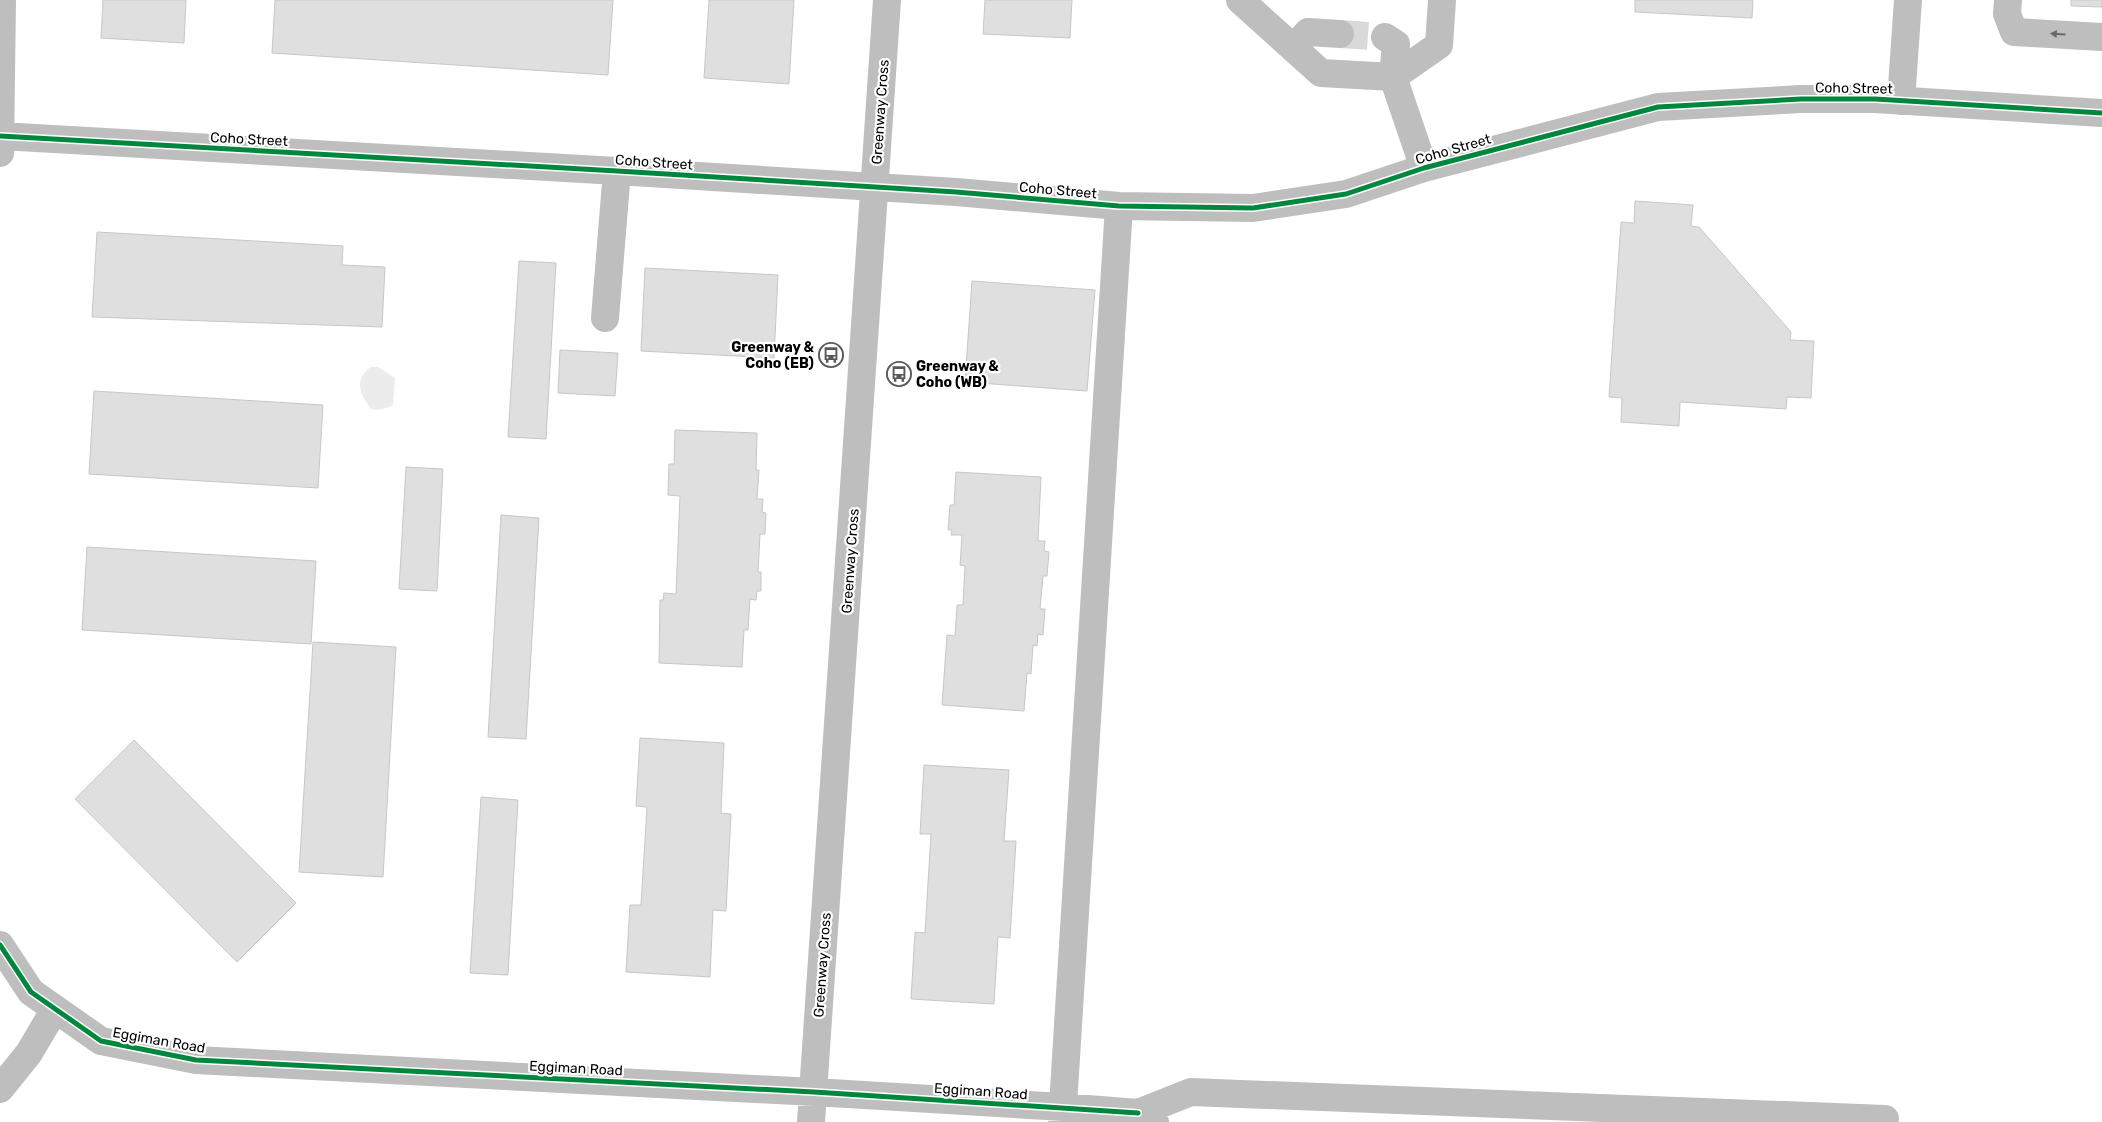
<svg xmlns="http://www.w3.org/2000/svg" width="2102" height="1122" font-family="Rubik,sans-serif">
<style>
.green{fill:#ececec}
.building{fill:#dfdfdf;stroke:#c7c7c7}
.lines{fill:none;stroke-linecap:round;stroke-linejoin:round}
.minor-tunnel{stroke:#d9d9d9;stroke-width:28;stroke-dasharray:28 14;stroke-linecap:butt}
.minor{stroke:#bebebe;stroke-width:28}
.cycleway-casing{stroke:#fff;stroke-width:8}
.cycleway{stroke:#00873e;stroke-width:5}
.oneway{fill:#686868}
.labels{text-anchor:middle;stroke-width:4.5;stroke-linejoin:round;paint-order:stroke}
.street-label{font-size:14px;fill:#000;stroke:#fff}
.poi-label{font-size:14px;font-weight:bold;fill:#000;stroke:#fff;text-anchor:end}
</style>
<rect width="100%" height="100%" fill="#fff"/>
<path class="green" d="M371 367H378L395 378 393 405C385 409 379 411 371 409 360 394 353 379 371 367Z"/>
<path class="building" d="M103 0H186L184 43 101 38Z
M275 0H613L608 75 272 53Z
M709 0H794L789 84 704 78Z
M985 0H1072L1070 38 983 34Z
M1635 0H1753L1752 18 1635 12Z
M2071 0H2102V7L2071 6Z
M1635 201 1693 205 1691 226 1699 227 1791 332 1790 340 1814 341 1811 398 1787 397 1786 409 1680 402 1679 426 1621 422 1622 398 1609 397 1621 222 1634 223Z
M97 232 343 246 342 265 385 267 382 327 92 317Z
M519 261 556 263 546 439 508 437Z
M645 268 778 275 774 358 641 351Z
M972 281 1095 290 1087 391 965 382Z
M560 350 618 353 615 396 558 393Z
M94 391 323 405 318 488 89 474Z
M675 430 757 433 756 470H759L757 499H763L762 512 766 513 765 534H760L758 572H761V591H757L756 600 750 599 748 630H744L742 667 659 663 660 600H663L664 593 676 594 680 496 668 495 669 464H674Z
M406 467 443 469 437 591 399 589Z
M956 472 1041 477 1038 541H1045L1044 551 1049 552 1047 576H1043L1040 609H1045L1043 635 1038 634 1037 646 1033 645 1031 674 1027 673 1024 711 942 705 947 635 955 636 957 605H963L965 566 960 565 962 535H951L952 530H948L950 505H954Z
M501 515 539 518 526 739 488 737Z
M87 547 316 561 311 644 82 630Z
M313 642 396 647 383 877 299 872Z
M640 738 724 743 721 813 731 814 726 911 713 910 710 977 626 972 630 905H641L647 807 636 806Z
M134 740 296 903 237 962 75 799Z
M924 765 1009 770 1004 841H1016L1010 938 998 937 994 1004 911 999 915 932 925 933 931 834H920Z
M481 797 518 800 508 975 470 973Z"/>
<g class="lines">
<path class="minor-tunnel" d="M1340 34 1385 37"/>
<path class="minor" d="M1240 0 1321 73 1393 77 1439 45 1442 0
M2008 0 2007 14 2014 32 2102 37
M1385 37 1396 44 1393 77 1424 168
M1293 48 1308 32 1340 34
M1901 101 1908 0
M0 136 617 171 956 192 1119 206 1253 208 1346 194 1424 168 1658 107 1801 99H1875L2102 113
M0 153 2 0
M605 318 617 171
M0 945 31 992 101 1041 196 1060 814 1092 1063 1107 1138 1113 1155 1122
M0 1089 29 1053 55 1009
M1138 1113 1191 1092 1885 1119
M811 1122 887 0
M1062 1122 1119 206"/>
<defs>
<path id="cycleway" d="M0 136 617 171 956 192 1119 206 1253 208 1346 194 1424 168 1658 107 1801 99H1875L2102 113
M0 945 31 992 101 1041 196 1060 814 1092 1138 1113"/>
</defs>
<use href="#cycleway" class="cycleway-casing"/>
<use href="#cycleway" class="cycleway"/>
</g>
<defs><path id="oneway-solid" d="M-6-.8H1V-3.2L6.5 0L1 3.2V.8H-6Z" transform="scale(1.25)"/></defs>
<use class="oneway" href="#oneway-solid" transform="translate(2058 34) rotate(-177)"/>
<defs>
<symbol id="bus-ring" viewBox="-11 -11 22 22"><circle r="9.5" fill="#fff" stroke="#595959" stroke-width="1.5"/><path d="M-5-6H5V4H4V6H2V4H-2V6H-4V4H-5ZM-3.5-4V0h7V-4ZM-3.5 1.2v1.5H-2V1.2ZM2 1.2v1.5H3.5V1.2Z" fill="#595959"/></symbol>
</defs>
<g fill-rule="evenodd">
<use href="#bus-ring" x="817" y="341" width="28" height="28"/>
<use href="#bus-ring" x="885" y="360" width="28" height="28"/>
</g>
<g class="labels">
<g class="street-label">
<text transform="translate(1854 88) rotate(1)" y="5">Coho Street</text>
<text transform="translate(880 112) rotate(-86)" y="5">Greenway Cross</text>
<text transform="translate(249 139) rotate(3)" y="5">Coho Street</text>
<text transform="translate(1453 149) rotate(-16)" y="5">Coho Street</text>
<text transform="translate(654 162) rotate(4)" y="5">Coho Street</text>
<text transform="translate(1058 190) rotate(5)" y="5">Coho Street</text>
<text transform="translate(850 561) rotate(-86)" y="5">Greenway Cross</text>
<text transform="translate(822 965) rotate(-86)" y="5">Greenway Cross</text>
<text transform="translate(159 1040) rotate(10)" y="5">Eggiman Road</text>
<text transform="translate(576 1068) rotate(3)" y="5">Eggiman Road</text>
<text transform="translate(981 1091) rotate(4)" y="5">Eggiman Road</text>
</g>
<g class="poi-label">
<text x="814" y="352">Greenway &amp;<tspan x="814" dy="16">Coho (EB)</tspan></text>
<text x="916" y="371" text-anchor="start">Greenway &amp;<tspan x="916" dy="16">Coho (WB)</tspan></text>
</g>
</g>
</svg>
